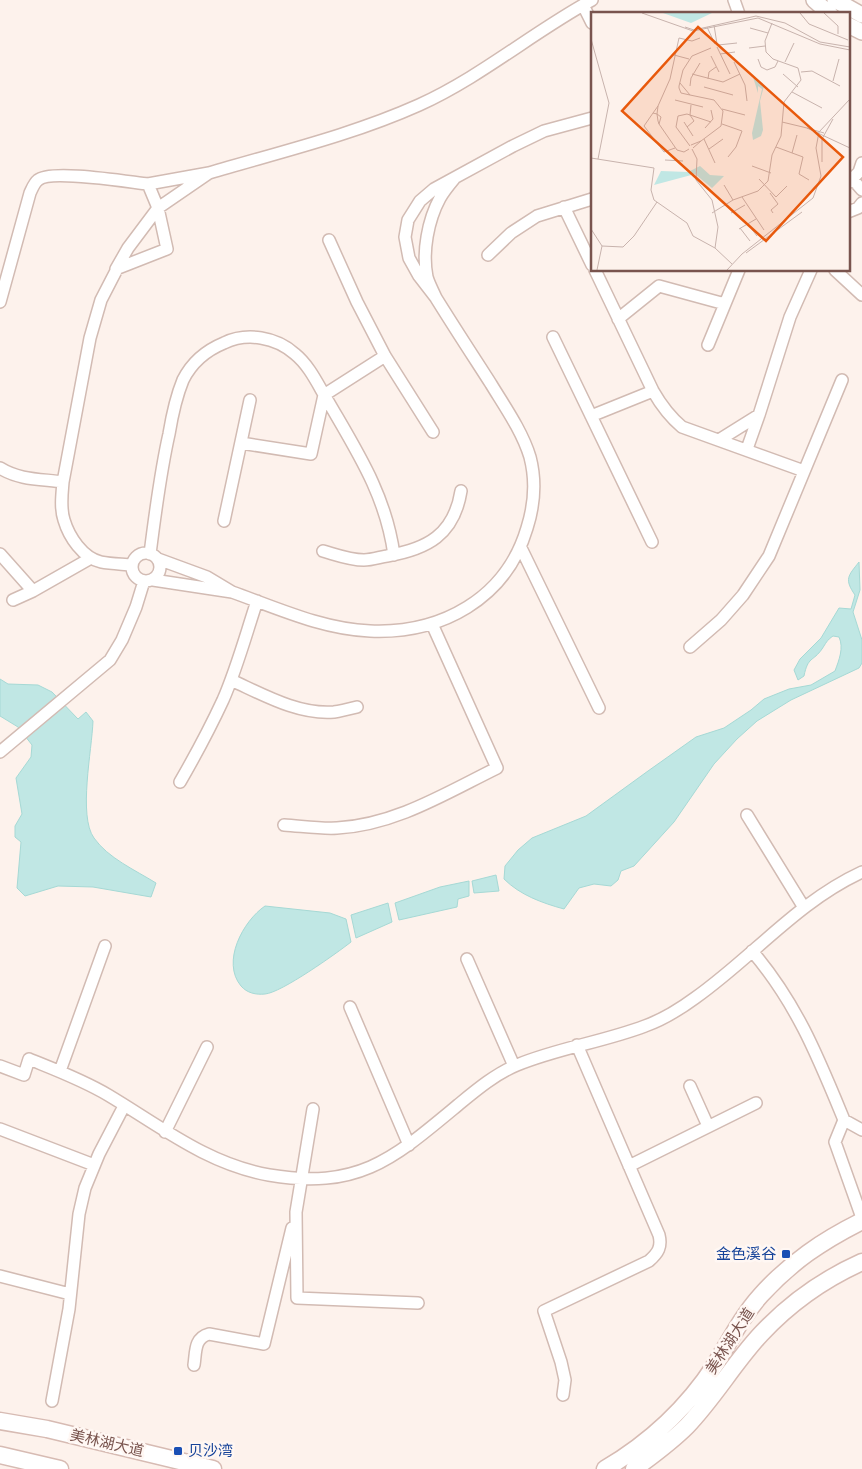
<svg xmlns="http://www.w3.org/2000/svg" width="862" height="1469" font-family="Cabin,'Noto Sans SC',sans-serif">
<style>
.water{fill:#c0e7e4;stroke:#a6d9d5}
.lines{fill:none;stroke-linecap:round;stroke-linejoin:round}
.minor-casing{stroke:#d2bbb3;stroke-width:14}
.tertiary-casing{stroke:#d2bbb3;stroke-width:18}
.secondary-casing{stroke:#d7bbb3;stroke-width:19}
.minor{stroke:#fff;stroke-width:11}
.tertiary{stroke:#fff;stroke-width:15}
.secondary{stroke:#fff;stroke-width:16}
.transit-dot{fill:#1a4fb4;stroke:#fff7f3;stroke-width:2}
.labels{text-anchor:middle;stroke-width:5;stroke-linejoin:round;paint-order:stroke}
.transit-label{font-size:15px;fill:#164399;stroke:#fff7f3;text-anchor:end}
.street-label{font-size:15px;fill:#79544e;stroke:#fff7f3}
.inset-road{fill:none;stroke:#c8b3ad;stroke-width:1}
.view{fill:#e8590c;fill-opacity:0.15;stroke:#e8590c;stroke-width:2.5}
.inset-edge{fill:none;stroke:#79544e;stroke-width:2.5}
</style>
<rect width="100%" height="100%" fill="#fdf2ec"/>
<path class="water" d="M859 562 860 590 853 612 862 640V663L859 668 791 700 757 721 737 739 714 764 674 822 634 866 621 871 618 880 611 886 594 884 579 888 564 909C542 903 520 895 504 879L505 866 518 850 532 838 586 816 648 771 696 737 724 728 751 710 764 699 789 689 811 685 835 671C839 660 844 648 839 637L833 636C827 640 826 643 822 649 813 662 808 656 804 676L798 680 794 670 800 659 821 638 839 608 851 609 855 595C844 579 848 576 859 562Z
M0 679 8 684 38 685 52 692 78 719 86 712 93 721C92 750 78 816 94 838 108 858 135 870 156 883L151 897 93 887 58 886 25 896 17 888 21 842 15 837V826L22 814 16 778 31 757 32 745 18 727 0 716Z
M496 875 499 891 474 893 472 881Z
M469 881V896L458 899 457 907 399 920 395 903 440 887Z
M388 903 392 922 356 938 351 915Z
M265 906 330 913 346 919 351 942C337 953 281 993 265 994 256 995 247 993 241 986 221 962 243 921 265 906Z"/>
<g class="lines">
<defs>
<path id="minor" d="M734 0 739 14
M583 5 592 23
M209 173C280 152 352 135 419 105 481 77 533 32 592 0
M454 179C449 185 444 191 440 198 428 220 422 252 427 277 429 284 433 291 436 298L419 276 409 258 405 237 408 220 420 201 434 189 513 146 544 131 592 118
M848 181 855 182 862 190
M850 181 859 172 862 163
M564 207 592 265
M158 208 128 248 116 269 167 249 158 208 148 184 209 173 158 208
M848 212 858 208 862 203
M329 240 357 302 385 356 433 432
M488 255 511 233 537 216 592 199
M117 269 101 300 90 338 63 482C62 494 60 508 64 520 69 537 83 558 101 562 111 564 122 564 132 565
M595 270 653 391C661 405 669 416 682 427L804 471
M835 270 862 295
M0 302 30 193C32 189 34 183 38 180 50 169 129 182 148 184
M618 319 659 286 725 304
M553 337 652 542
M708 345 739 270
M759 415 790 317 811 270
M591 416 653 391
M719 440 759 415 747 449
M241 443 311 454 324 395 385 356
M0 468C19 480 41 479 63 482
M224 521 250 400
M521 548 599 708
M323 551C337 555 350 560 364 560 372 560 380 557 387 556 427 549 454 535 461 491
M132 567a14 14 0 1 1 28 0a14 14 0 1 1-28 0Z
M0 554 33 591
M150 554C155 514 160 474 169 434 172 416 176 397 183 380 192 362 207 350 224 343 247 332 276 337 295 354 310 366 319 387 329 403 358 453 386 496 394 555
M153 580 232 592 207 577 158 559
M232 592C277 608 322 629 370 631 441 634 506 599 527 528 534 506 536 480 530 457 522 431 505 407 491 384 473 356 454 327 436 298
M13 600 33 591 91 558
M690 647 721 620 743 595 769 556 842 380
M231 680C262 694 298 715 334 712 341 711 349 709 357 707
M0 752 110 660 122 640 136 607 144 581
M180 782C195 756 210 728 223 700 237 668 246 634 257 601
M747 815 803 906
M284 825C301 826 320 829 337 828 395 825 446 793 497 768L432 624
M752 951C797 1004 818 1057 844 1120L835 1142 862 1218
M467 959 514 1066
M350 1007 409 1145
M0 1066 24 1075 29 1059C56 1070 83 1080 108 1095 160 1126 207 1164 269 1175 359 1190 393 1159 458 1105 475 1091 495 1074 517 1065 558 1048 603 1042 645 1026 662 1020 680 1009 695 998 753 957 797 902 862 872
M60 1071 105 946
M690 1086 708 1126
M313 1109 296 1212 297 1298 418 1303
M844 1120 862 1130
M0 1129 94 1165
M165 1132 207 1047
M629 1166 756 1103
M0 1276 70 1294
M194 1365C196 1352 194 1338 209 1334L264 1344 292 1228
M563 1395 565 1380 561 1362 544 1311 649 1261C658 1253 662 1247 659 1235L577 1045
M52 1401 69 1309 79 1214 85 1188 99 1154 124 1106"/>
<path id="tertiary" d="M814 0 830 14
M835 0 862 15
M848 25 862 32"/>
<path id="secondary" d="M0 1421 47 1429 213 1469
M0 1455 60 1469
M605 1469C649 1443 687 1408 715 1365 729 1342 742 1316 761 1295 791 1262 822 1241 862 1221
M634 1469C652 1456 671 1442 687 1426 714 1398 734 1363 761 1334 789 1304 824 1279 862 1262"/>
</defs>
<use href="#minor" class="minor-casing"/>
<use href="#tertiary" class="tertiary-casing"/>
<use href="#secondary" class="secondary-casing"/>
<use href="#minor" class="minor"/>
<use href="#tertiary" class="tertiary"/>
<use href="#secondary" class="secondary"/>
</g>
<g class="transit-dot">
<rect x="781" y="1249" width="10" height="10" rx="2.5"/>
<rect x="173" y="1446" width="10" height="10" rx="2.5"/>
</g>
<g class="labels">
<g class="transit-label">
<text x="776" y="1259">金色溪谷</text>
<text x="188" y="1456" text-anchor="start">贝沙湾</text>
</g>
<g class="street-label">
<text transform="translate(730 1341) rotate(-57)" y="5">美林湖大道</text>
<text transform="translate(107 1443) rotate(13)" y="5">美林湖大道</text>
</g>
</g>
<g transform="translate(591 12)">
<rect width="259" height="259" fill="#fdf2ec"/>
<path d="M72 1H121L100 11ZM162 65 173 74 169 89 172 118 170 124 162 128 161 121 171 77 167 74V81ZM109 154 119 163 133 164 121 176 104 162 63 173 70 159 97 160Z" fill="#c0e7e4"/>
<path class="inset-road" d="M51 1 102 19 167 6 229 32 259 38M209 1 218 12 257 28M233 1 247 14V22M123 13 126 32M94 15 103 18 165 4 194 11 229 30 259 35M116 15 124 32M159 16 177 21M0 27 18 91 7 147M127 33 146 31M126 35 139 62M158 36 174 34M129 42 144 40M83 43 98 47M120 44 128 60M167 47 170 55 176 58 184 55 187 49M143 50 154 73 156 89M194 50 203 31M210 60 221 59 249 74M101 62 132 70 149 62M192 62 207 75M117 67 118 60 125 55M242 69 248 47M89 71 99 83 90 81 88 76V74L92 58 101 44 120 36M99 74 100 66 109 51M113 75 142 83M201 80 231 96M99 83 123 88 132 99 130 114 110 129M84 88 112 95M67 94 79 67 88 26 101 29 109 26M131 97 154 103M62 101 53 114 73 140 84 136M66 102 67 109 68 112 70 105 66 102 67 94 62 101 66 102M93 110 102 124M191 110 216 116 259 136M68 112 86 138 93 140 98 137M131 112 151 119 145 135 137 145M96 115 103 109 99 103 100 93M114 116 122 107 120 98M216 116 233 121M113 127 124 151M100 133 110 129 102 136M99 134 85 115 87 104 96 102 120 110M185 135 212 145 208 162 218 168M101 137 106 147 105 168 121 188 127 215 124 236M118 137 132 127M201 141 206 123M0 146 63 156 60 178 63 188 96 211 102 224 124 236 141 252M74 148 92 149M231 150V127L242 107M161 154 180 161M168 167 185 185 196 174M133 173 142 188M179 181 187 192 180 198 182 201M151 185 173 218M121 201 142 188 167 179 177 169 181 143 190 124 193 90 210 68 207 56 182 47 175 40 174 29 181 11M140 201 154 193M157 212 166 224M149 216 159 229M0 217 11 234 32 235 43 224 66 190M148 217 165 207M155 241 211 200M6 258 11 234M136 258 151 242 222 186 230 164 225 136 228 120 259 87"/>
<path class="view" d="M107 15 252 145 175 229 31 99Z"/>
<rect width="259" height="259" class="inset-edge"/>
</g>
</svg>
